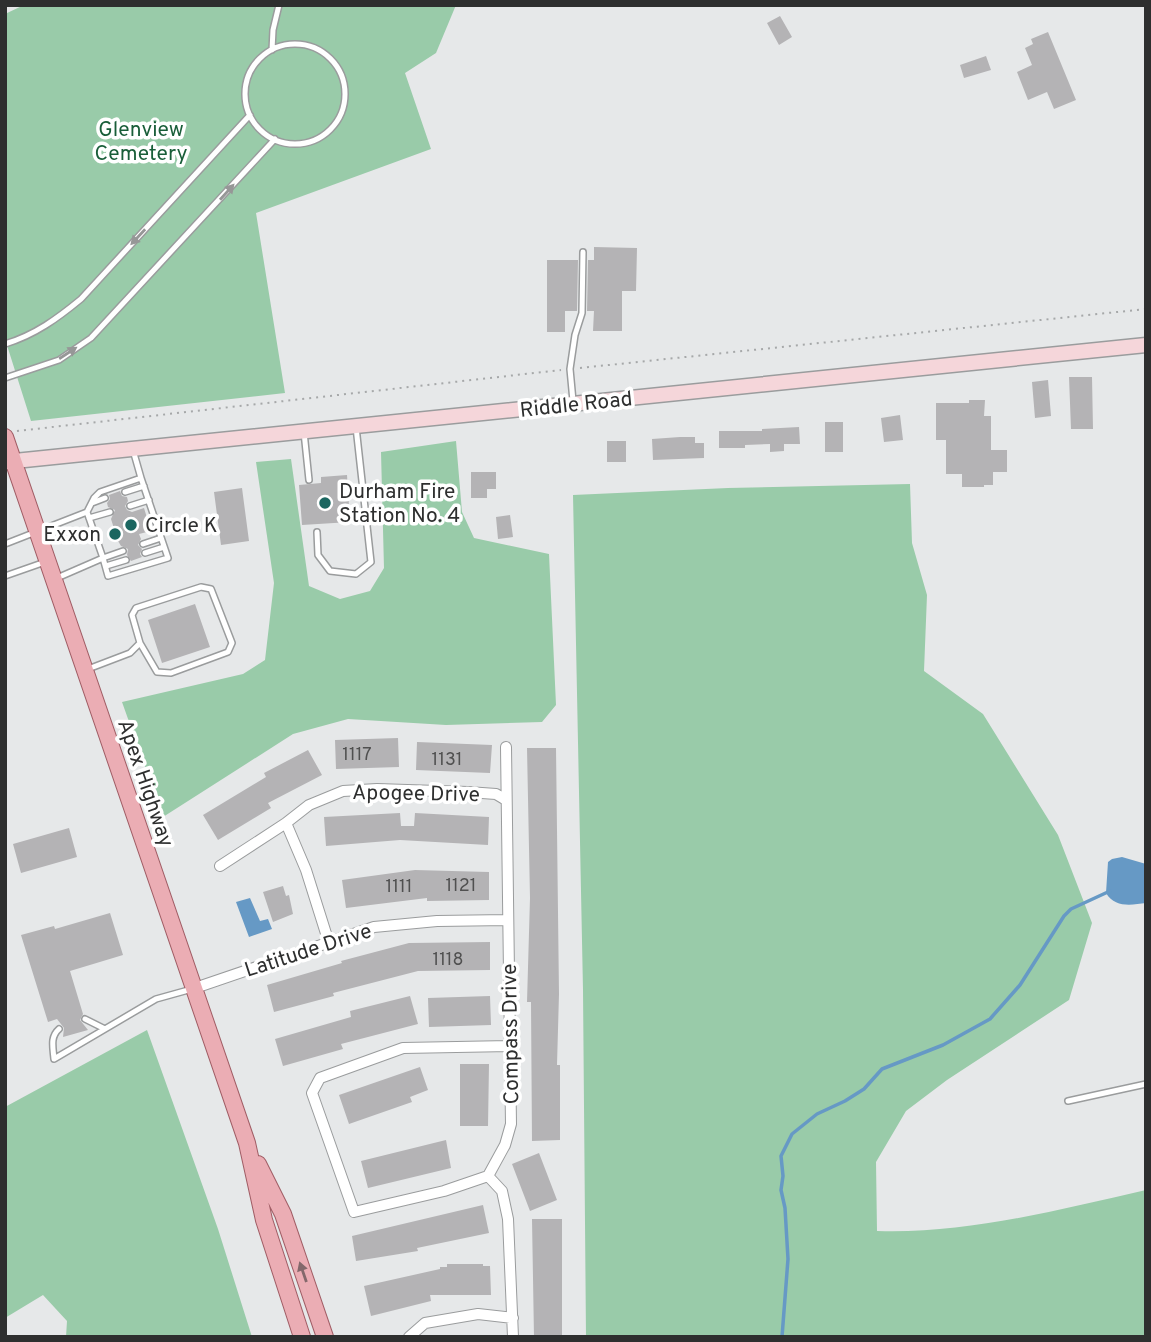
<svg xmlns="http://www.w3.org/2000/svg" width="1151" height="1342" font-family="Overpass,sans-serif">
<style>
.green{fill:#99cba9}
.water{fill:#6699c5}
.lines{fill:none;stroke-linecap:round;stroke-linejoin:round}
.stream{stroke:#6699c5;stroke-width:3.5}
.building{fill:#b4b3b5}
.service-casing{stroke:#9a9c9d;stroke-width:8}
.minor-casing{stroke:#9a9c9d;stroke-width:12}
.secondary-casing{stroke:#9a9c9d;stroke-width:17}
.primary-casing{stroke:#a05d65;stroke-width:18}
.path{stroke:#a6a8a9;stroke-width:2;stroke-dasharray:2 5;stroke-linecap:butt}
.service{stroke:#fff;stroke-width:5}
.minor{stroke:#fff;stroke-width:10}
.secondary{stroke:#f5d6da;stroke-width:14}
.primary{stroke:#ebadb4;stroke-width:16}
.oneway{fill:#969797}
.oneway2{fill:#83686b}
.poi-dot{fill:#1b6660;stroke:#fff;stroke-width:2.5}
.labels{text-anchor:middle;stroke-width:7;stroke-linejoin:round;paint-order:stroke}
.number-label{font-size:18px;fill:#505050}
.park-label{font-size:21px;fill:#195e39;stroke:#fff}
.street-label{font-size:21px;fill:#2e2f2f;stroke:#fff}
.poi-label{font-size:21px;fill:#2e2f2f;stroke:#fff;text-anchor:start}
</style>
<rect width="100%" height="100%" fill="#e6e8e9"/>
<path class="green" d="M24 5H456L436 53 405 73 431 149 256 213 285 393 31 421 5 339V14Z
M456 441 462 512 474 538 549 554 556 705 542 722 446 725 348 719 293 734 163 817 122 702 243 674 265 660 274 583 256 462 291 459 309 586 340 599 370 591 384 568 381 452Z
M910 484 912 543 927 595 924 671 983 714 1058 835 1092 923 1069 1000 947 1080 906 1111 876 1162 877 1231C967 1234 1058 1210 1146 1190V1337H586L583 990 573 495 728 488Z
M147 1030 218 1229 252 1337H66L67 1321 43 1295 5 1318V1107Z"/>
<path class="water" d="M1122 857 1146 864V903C1131 905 1115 908 1106 893L1108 862 1112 859Z
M250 898 260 921 268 919 272 929 249 937 236 902Z"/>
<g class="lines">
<path class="stream" d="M782 1337 788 1259 785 1208 781 1190 783 1176 781 1156 792 1134 817 1114 845 1101 864 1089 882 1069 943 1045 990 1019 1020 985 1064 916 1071 909 1110 891"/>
</g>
<path class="building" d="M780 16 792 37 779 45 767 23Z
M1048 32 1076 100 1054 109 1047 92 1028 100 1017 72 1032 65 1025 48 1033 44 1031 39Z
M986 56 991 70 964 78 960 65Z
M594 247 637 248 636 291H622V331H593L594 311H587L588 260H594Z
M547 260H578L577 311H565V332H547Z
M1069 377H1092L1093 429H1071Z
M1048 380 1051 416 1035 418 1032 382Z
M969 400H985L984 416H991V450H1007V472H993V485H984V487H962V474H946V440H936V403H969Z
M900 415 903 440 884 442 881 418Z
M825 422H843V452H825Z
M799 427 800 444H784V451L770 452V444L745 445V448H719V431H762V429Z
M680 437H695V443H704V458L653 460 652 439Z
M607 441H626V462H607Z
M471 472H496V489H487V498H471Z
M347 475 350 522 302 525 299 485 321 483V477Z
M242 488 249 541 221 545 214 492Z
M120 491 122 496 127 497 128 501 125 506 127 510 132 512 144 508 151 531 139 534 141 539 138 545 142 549 140 554 142 557 131 561 127 555 128 549 121 546 118 541 111 519 115 510 108 507 107 503 110 499 109 495Z
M510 515 513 537 498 539 496 517Z
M195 604 210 647 162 663 148 620Z
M398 738 399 767 336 769 335 740Z
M417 742 492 745 490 773 416 770Z
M527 748H556L559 994 557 1065H560V1140L532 1141 531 1002H527L530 898Z
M308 750 322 775 268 803 271 808 218 840 203 815 266 777 264 773Z
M400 813 401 826H414L415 813 489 817 488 845 400 840 326 846 324 817Z
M69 828 77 857 21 873 13 844Z
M415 870 489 872V900L427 901V898L346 908 342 880Z
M283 886 286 896 289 895 293 914 273 922 263 892Z
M110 913 123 955 70 971 83 1014 80 1020 88 1030 63 1037 64 1028 57 1019 48 1022 21 935 54 926 55 929Z
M490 942V970L418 971 333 993 334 996 274 1012 267 985 342 963 341 961 409 943Z
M410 996 418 1024 341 1044 343 1049 283 1066 275 1039 351 1017 350 1011Z
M490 996 491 1025 429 1027 428 998Z
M460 1064H489L488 1126H460Z
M420 1067 428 1090 410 1097 412 1102 349 1124 339 1095Z
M446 1140 451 1168 368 1188 361 1161Z
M539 1153 557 1200 530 1211 512 1164Z
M483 1205 489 1233 417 1248 418 1251 356 1261 352 1236Z
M532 1219H562V1337H534Z
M447 1264H483V1266H490L491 1295H430L431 1301 371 1316 364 1286 440 1269V1267H447Z"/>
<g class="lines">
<defs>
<path id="service" d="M245 94a50 50 0 1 1 100 0a50 50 0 1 1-100 0Z
M272 50 273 30 279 5
M5 344C35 335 58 318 81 299L250 115
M5 378 59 360 91 338 275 139
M573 401 570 369 575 335 582 313 583 252
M304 432 309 480
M125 492 144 486
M92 503 105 498
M130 506 149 500
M87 512 94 498 100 492 141 478 133 450
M89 518 110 512
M317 532 318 555 330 571 356 574 371 562 356 427
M5 544 87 512 103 558 57 578
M143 544 161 538
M123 551 103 558 108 576 168 558 141 478
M145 553 164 547
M106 566 126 560
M5 576 45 562
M88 669 130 653 140 643 132 615 136 608 201 587 211 589 232 643 228 652 171 673 157 672 140 643
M85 1019 105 1029
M59 1029C50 1037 53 1047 54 1059L156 999 192 989
M1068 1101 1146 1084"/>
<path id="minor" d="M506 747 511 1124 505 1145 488 1176 444 1191 354 1212 312 1093 320 1078 403 1048 510 1046
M286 823 306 870 329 943
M220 866 286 823 309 805 343 791 377 789 468 792 496 794 506 800
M195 988 374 927 437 921 508 920
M488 1176 502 1191 508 1219 513 1337
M409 1337 425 1323 478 1314 513 1318"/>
<path id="secondary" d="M5 462 1146 345"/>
<path id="primary" d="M5 437 247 1143 264 1220 302 1337
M258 1164 283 1214 325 1337"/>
</defs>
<use href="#service" class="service-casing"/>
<use href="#minor" class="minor-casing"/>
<use href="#secondary" class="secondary-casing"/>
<use href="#primary" class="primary-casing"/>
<path class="path" d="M580 368 1146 309
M17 431 561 370"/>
<use href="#service" class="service"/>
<use href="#minor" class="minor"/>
<use href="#secondary" class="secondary"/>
<use href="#primary" class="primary"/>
</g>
<defs><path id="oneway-solid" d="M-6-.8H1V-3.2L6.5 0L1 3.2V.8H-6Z" transform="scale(1.75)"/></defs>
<g class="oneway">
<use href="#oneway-solid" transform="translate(227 192) rotate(-48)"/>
<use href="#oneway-solid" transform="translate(138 237) rotate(133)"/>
<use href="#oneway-solid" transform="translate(68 353) rotate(-33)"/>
</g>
<use class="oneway2" href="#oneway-solid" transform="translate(303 1272) rotate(-109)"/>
<g class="poi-dot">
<circle cx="325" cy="503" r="7"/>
<circle cx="131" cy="525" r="7"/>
<circle cx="115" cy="534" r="7"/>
</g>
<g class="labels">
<g class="number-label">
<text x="357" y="760">1117</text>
<text x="447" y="765">1131</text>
<text x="461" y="891">1121</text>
<text x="399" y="892">1111</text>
<text x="448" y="965">1118</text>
</g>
<g class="park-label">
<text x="141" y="136">Glenview<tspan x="141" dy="24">Cemetery</tspan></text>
</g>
<g class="street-label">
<text transform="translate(576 404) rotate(-6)" y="7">Riddle Road</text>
<text transform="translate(146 783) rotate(71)" y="7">Apex Highway</text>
<text transform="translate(416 793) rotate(1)" y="7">Apogee Drive</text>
<text transform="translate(308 950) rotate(-18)" y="7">Latitude Drive</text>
<text transform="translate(510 1034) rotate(-91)" y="7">Compass Drive</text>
</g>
<g class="poi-label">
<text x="339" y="498">Durham Fire<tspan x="339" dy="24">Station No. 4</tspan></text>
<text x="145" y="532">Circle K</text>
<text x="101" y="541" text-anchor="end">Exxon</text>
</g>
</g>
<rect width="1151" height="1342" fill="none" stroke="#2e2f2f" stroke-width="14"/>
</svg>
